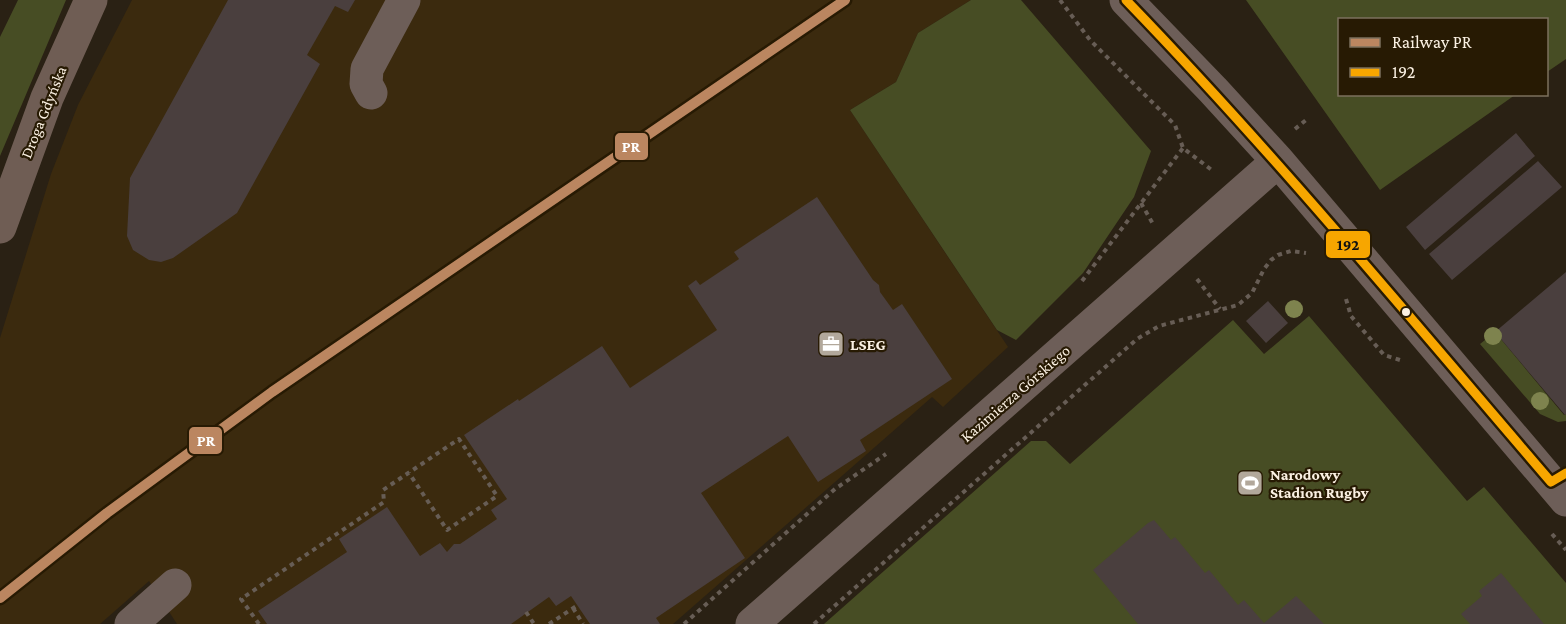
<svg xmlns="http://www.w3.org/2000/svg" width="1566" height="624" font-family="'Crimson Pro',serif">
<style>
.built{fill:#3b2a0e}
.green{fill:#474d24}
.building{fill:#4a3f3e}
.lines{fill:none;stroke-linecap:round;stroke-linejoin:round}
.path{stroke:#675d55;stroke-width:4;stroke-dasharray:4.5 4.5;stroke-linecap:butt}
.minor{stroke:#6d5e58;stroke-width:33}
.major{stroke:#6f5d54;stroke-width:33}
.bus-1-casing{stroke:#271a03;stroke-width:14}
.bus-1{stroke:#f7a600;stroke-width:9}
.rail-1-casing{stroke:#271a03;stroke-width:15}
.rail-1{stroke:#bb8660;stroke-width:10}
.tree{fill:#7e834e}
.bus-dot{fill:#fbf1e3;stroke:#271a03;stroke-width:2}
.labels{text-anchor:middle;stroke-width:4.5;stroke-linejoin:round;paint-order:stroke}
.street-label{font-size:16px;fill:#fbf1e3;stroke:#271a03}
.poi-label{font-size:16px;font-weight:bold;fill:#fbf1e3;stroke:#271a03;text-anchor:start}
.line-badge{stroke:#271a03;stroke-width:2}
.badge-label{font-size:16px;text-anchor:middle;font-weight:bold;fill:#fff}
.pale-badge-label{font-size:16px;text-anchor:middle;font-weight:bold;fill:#111}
</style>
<rect width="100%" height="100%" fill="#2a2114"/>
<path class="built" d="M132 0H971L918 33 896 82 850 110 1008 347 943 407 932 397 673 624H177L149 581 100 624H0V338L51 174 78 105Z"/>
<path class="green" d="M18 0H66L0 156V37Z
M971 0H1021L1151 151 1134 197 1083 273 1016 340 997 330 850 110 896 82 918 33Z
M1246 0H1566V59L1547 72 1546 20H1340V94L1515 95 1380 190Z
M1309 316 1467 501 1484 487 1566 583V624H824L1031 441H1046L1070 464 1233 320 1264 354Z
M1495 332 1564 415 1566 414V421L1558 422 1540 414 1480 344Z"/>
<path class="building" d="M228 0H355L348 12 335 6 307 55 320 64 237 213 173 258 161 262 149 260 133 250 127 236 130 178Z
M1516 133 1535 156 1425 250 1406 227Z
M1538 161 1562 187 1452 280 1429 254Z
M817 197 873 280 879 285 880 292 893 310 902 304 952 379 860 440 866 451 818 482 788 436 701 493 745 558 656 618 660 624H590L571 596 556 606 549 597 511 624H267L258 611 347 552 339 539 387 507 420 556 440 543 447 552 454 544H460L497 519 491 510 507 499 464 435 518 399 519 401 602 346 630 388 717 330 688 286 696 280 700 285 739 259 734 252Z
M1566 272V414L1565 415 1495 332Z
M1268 301 1288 323 1266 343 1246 321Z
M1154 520 1171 540 1175 537 1205 573 1209 570 1238 605 1244 600 1264 623 1296 596 1324 624H1138L1093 570 1148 523Z
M1501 573 1544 624H1470L1461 614 1482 596 1479 591Z"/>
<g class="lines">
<path class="path" d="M1060 0 1090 40 1175 125 1183 148 1213 171
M1295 129 1306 120
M1141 203 1153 224
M1197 279 1220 309
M1082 281 1183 148
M1346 299 1351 316 1384 355 1400 360
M1552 534 1566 550
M573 608 583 624
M526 612 534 624
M259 624 241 599 384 502 383 490 459 439 497 496 447 530 409 473
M549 624 578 605
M684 624 835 489 886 454
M814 624 1137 339 1159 326 1238 305 1252 293 1264 269 1271 260 1278 255 1291 251 1306 253"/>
<path class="minor" d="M1126 0 1213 90 1278 161 1566 500
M371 93 366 84 367 69 404 0
M131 624 175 585
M752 624 1278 161"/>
<path class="major" d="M0 227 47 98 91 0"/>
<defs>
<path id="bus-1" d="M1126 0C1275 154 1411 319 1551 482L1566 473"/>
</defs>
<use href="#bus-1" class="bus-1-casing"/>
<use href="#bus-1" class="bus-1"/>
<defs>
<path id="rail-1" d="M0 598 107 513 272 392 845 0"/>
</defs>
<use href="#rail-1" class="rail-1-casing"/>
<use href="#rail-1" class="rail-1"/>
</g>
<g class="tree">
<circle cx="1294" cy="309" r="9"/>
<circle cx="1493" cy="336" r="9"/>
<circle cx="1540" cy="401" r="9"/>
</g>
<defs>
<symbol id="office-square" viewBox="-11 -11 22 22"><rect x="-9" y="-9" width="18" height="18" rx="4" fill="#b2a89b" stroke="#271a03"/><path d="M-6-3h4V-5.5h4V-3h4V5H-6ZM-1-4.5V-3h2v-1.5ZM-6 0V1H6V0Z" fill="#fff"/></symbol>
<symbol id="stadium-square" viewBox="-11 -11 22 22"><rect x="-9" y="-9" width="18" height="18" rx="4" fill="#b2a89b" stroke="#271a03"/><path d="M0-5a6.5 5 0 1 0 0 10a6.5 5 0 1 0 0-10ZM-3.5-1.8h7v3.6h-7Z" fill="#fff"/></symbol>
</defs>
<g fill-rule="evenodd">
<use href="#office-square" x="816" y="329" width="30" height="30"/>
<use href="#stadium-square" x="1235" y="468" width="30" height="30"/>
</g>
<circle class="bus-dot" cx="1406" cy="312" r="5"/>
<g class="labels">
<g class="street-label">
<text transform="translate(43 112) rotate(-68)" y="6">Droga Gdyńska</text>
<text transform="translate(1015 393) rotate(-41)" y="6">Kazimierza Górskiego</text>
</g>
<g class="poi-label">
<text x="850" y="350">LSEG</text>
<text x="1270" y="480">Narodowy<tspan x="1270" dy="18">Stadion Rugby</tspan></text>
</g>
</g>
<g class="line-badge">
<rect x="614" y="132" width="35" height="29" rx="6" fill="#bb8660"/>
<rect x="1325" y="230" width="46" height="29" rx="6" fill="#f7a600"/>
<rect x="188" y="426" width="35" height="29" rx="6" fill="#bb8660"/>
</g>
<g class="badge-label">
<text x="631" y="152">PR</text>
<text x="206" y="446">PR</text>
</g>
<g class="pale-badge-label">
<text x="1348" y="250">192</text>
</g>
<rect x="1338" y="18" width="210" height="78" fill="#271a03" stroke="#7c705d" stroke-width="1.5"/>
<rect x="1350" y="38" width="30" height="9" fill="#bb8660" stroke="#7c705d" stroke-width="1.5"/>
<text x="1392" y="48" font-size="18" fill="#fbf1e3">Railway PR</text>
<rect x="1350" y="68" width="30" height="9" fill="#f7a600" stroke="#7c705d" stroke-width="1.5"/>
<text x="1392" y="78" font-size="18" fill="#fbf1e3">192</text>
</svg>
